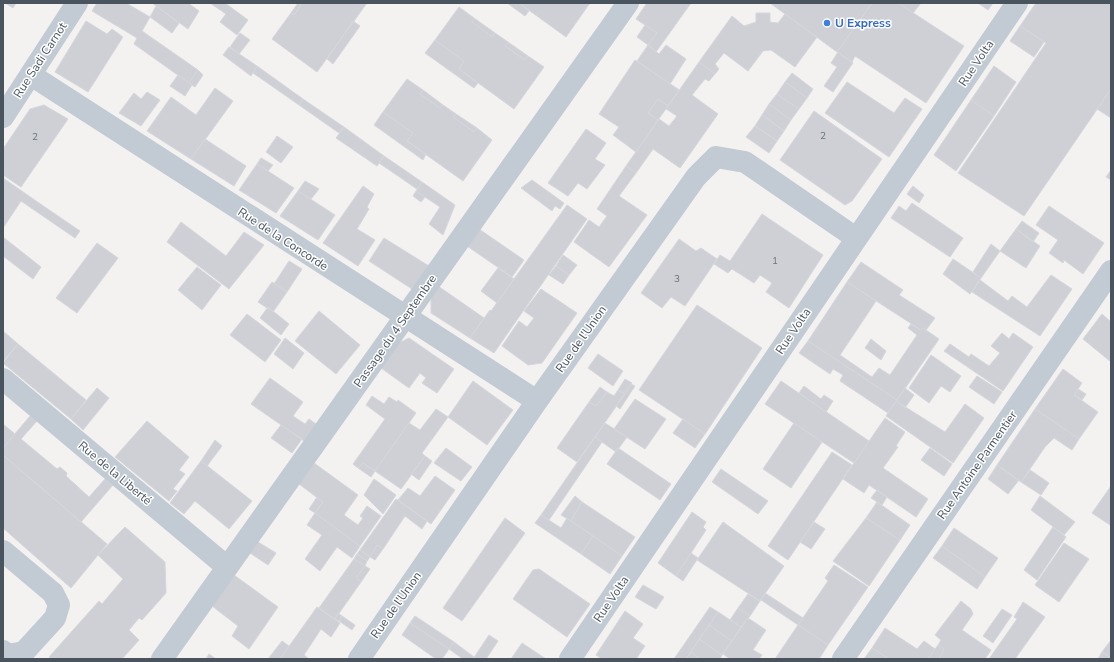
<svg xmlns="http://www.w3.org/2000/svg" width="1114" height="662" font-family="'Nunito Sans',sans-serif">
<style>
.building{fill:#ced0d6;stroke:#d5d7dc}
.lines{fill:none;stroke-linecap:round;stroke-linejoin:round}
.street{stroke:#c2cbd3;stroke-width:22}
.shop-dot{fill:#3f7fe0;stroke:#fff;stroke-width:1.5}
.labels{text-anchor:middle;stroke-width:3;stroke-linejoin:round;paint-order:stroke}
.number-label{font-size:10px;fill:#6a737d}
.shop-label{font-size:12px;font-weight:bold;fill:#366cbe;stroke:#fff;text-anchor:start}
.street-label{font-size:12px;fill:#49545f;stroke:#fff}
</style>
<rect width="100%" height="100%" fill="#f4f1f1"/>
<path class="building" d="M5 3H16L13 8Z
M97 3H126L150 17 142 31 198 70 189 83 134 44 137 38 92 11Z
M152 3H188L199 11 188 29Z
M210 3H225L248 20 237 35 220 22 226 14Z
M298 3 301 5 294 15 291 13Z
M299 3H367L317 72 272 39 291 13 294 15 301 5Z
M507 3H519L529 11 525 16Z
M519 3H590L566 37Z
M647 3H691L656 52 648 45 657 33 636 19Z
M770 3H872L837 52Z
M872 3H898L964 46 926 103 855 56 852 62 837 52Z
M898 3H921L913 13Z
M978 3H993L988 10Z
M1036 3H1111V89L1024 216 958 173 1046 43 1020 26Z
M156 6 179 23 172 33 150 17Z
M459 7 474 18 472 22 492 37 495 33 508 42 505 46 525 60 528 56 544 67 514 109 459 69 464 61 435 40Z
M756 13H770V22L778 23 785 14 817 37 795 67 771 50 763 51 748 71 724 53 715 64 719 69 715 74 699 62 732 16 744 26 756 22Z
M474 18 495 33 492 37 472 22Z
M86 21 107 34 112 29 123 37 88 92 55 72Z
M353 21 360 26 333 64 327 59Z
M645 25 657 33 648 45 637 37Z
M1020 26 1044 42 1034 57 1010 41Z
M240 33 250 40 239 54 230 47Z
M435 40 464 61 459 69 478 83 474 88 425 53Z
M508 42 528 56 525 60 505 46Z
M648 45 659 54 666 45 686 59 670 84 679 90 637 61Z
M229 47 257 66 251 76 223 55Z
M838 52 853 63 833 92 824 86 837 67 831 63Z
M635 60 679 90 668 106 658 99 648 113 658 120 636 152 613 135 619 127 599 114Z
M699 62 715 74 709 81 705 79 692 95 718 114 680 168 653 149 636 173 626 166 659 119 669 126 677 116 666 109Z
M257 66 303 99 299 105 253 73Z
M994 66 1016 82 994 116 971 100Z
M198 70 203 75 195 87 189 83Z
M792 73 813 89 807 98 785 82Z
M178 75 192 85 185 96 170 86Z
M407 79 423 90 420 94 440 108 443 105 456 114 453 117 474 132 477 128 492 140 463 181 407 141 413 133 383 112Z
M785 82 807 98 799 109 777 94Z
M847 82 894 113 905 98 922 109 889 157 825 113Z
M215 88 233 101 191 159 147 131 171 97 196 115Z
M1111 89V118L1097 109Z
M423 90 443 105 440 108 420 94Z
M147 92 160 100 141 126 119 113 134 93 141 99Z
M777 94 799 109 791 120 769 104Z
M303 99 344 127 339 133 299 105Z
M658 99 668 106 658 120 648 113Z
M971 100 994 116 956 171 934 155Z
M769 104 791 120 784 131 762 115Z
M44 105 68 119 21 187 3 175V149L30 109Z
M814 111 882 159 852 201 845 205 780 160Z
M383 112 413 133 407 141 426 154 423 160 374 125Z
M456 114 477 128 474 132 453 117Z
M762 115 784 131 777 141 755 126Z
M755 126 777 141 769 153 746 137Z
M344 127 384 156 377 166 336 138Z
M586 129 606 143 595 159 605 165 587 189 578 183 568 196 548 183Z
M277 136 293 147 281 163 266 152Z
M205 139 246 166 234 186 191 159Z
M384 156 422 182 417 189 379 163Z
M261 158 273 165 268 171 257 164Z
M257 164 294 188 276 213 239 190Z
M626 166 636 173 619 196 647 215 609 267 574 242 589 220 599 227 607 216 597 209Z
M1111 170V180L1106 177Z
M3 178 39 203 80 231 75 238 21 201 3 228Z
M532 180 564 203 560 209 555 206 552 211 521 188Z
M305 181 319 189 311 199 298 191Z
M422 182 455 205 443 235 429 224 440 207 416 191Z
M363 186 374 194 367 207 369 209 357 229 375 240 358 266 323 243Z
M913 186 924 195 919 203 907 194Z
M298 191 335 215 318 240 280 216Z
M416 191 425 197 421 202 413 196Z
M912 203 963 238 950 257 891 218 899 206 906 211Z
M567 205 587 219 494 353 470 338 490 310 491 311Z
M1049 206 1104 243 1083 274 1064 260 1063 263 1049 253 1058 240 1036 225Z
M762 214 823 255 789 308 766 292 772 283 760 275 754 283 732 269 728 273 714 264 720 255 730 261Z
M1022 221 1039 233 1033 242 1016 229Z
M181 222 226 256 244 232 264 245 229 289 167 242Z
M479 229 524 260 512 277 467 246Z
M1016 229 1040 246 1026 268 1000 251Z
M3 237 41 267 33 279 3 256Z
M384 238 429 266 412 289 369 261Z
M679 239 696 251 701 248 717 259 685 306 671 297 662 308 641 293Z
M97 243 118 258 77 313 56 298Z
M991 244 1000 251 981 278 973 272Z
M563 255 577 265 569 275 556 266Z
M953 259 981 278 970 294 943 274Z
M289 261 302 269 287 292 274 284Z
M861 262 903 290 899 295 935 318 926 330 923 328 921 330 847 282Z
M556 266 569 275 563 284 549 275Z
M197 267 221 285 202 310 178 290Z
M498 268 514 279 497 303 481 291Z
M1051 275 1072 289 1040 336 972 292 980 280 1008 301 1012 296 1027 307Z
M272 282 287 292 273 312 258 302Z
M847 282 876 301 840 355 872 377 879 368 890 375 917 335 908 328 911 324 921 330 923 328 939 339 897 400 808 341Z
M438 286 484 318 470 338 431 313V296Z
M541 289 577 313 542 363 528 365 502 346 519 321 527 327 534 318 524 311Z
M697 305 762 348 705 434 639 390Z
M268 307 289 324 281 335 260 318Z
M319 311 360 345 336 374 295 341Z
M247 314 281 340 265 362 230 335Z
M1102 314 1111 322V362L1083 339Z
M3 331 18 344 3 361Z
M1002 333 1009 339 1013 333 1033 347 1003 391 944 351 950 344 969 357 971 354 989 366 1000 353 991 346Z
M285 338 304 353 293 369 274 354Z
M409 338 454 369 437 393 422 383 426 378 420 373 409 388 381 368 399 343Z
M871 339 886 351 881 360 865 348Z
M808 341 897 400 888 413 840 381 843 375 833 369 830 374 799 353Z
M18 344 86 400 71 419 3 363Z
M598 354 623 371 613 386 588 368Z
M931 355 961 376 950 392 941 386 929 403 909 388Z
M1063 369 1082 383 1074 395 1098 412 1079 439 1035 409Z
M977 376 1002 392 994 404 969 387Z
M270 378 303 402 293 416 305 424 309 419 316 424 304 441 251 404Z
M625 379 632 383 625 394 618 390Z
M473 381 513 410 487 445 448 417Z
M781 381 869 441 854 463 765 404Z
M631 384 635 386 620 409 616 406Z
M804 386 821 399 824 395 833 401 826 412 799 393Z
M600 387 607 392 596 406 589 402Z
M97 388 109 398 83 430 71 419Z
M905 388 914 395 905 408 896 401Z
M1078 389 1086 394 1082 400 1074 395Z
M618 390 625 394 577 462 557 448 589 402 596 406 607 392 614 396Z
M372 396 384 404 389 397 397 402 398 400 416 413 375 471 363 463 358 468 353 464 385 419 366 405Z
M635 399 666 419 645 449 614 429Z
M896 401 945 432 965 404 984 418 953 463 886 416Z
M436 409 448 417 422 453 425 456 401 489 375 471 409 423 420 430Z
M1035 409 1079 439 1072 450 1054 438 1045 447 1021 482 997 465Z
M30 416 37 421 21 439 57 469 60 467 67 473 66 476 89 497 105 479 113 485 81 522 3 455V448Z
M885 418 905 432 896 446 898 447 883 468 928 499 916 517 869 485 864 493 843 479Z
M683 419 705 434 695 448 673 433Z
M147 421 189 457 179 470 185 474 173 489 177 491 169 501 115 457Z
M605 423 627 437 616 452 595 437Z
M794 423 822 442 791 488 763 469Z
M3 424 15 434 3 448Z
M281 425 302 439 292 453 271 438Z
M595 437 602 442 549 520 541 515Z
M215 440 222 446 207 466 201 461Z
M446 448 472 467 461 481 434 463Z
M618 448 671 484 660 500 607 464Z
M930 448 952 464 944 476 921 460Z
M832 452 852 465 788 560 768 546Z
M3 455 107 544 71 588 3 528Z
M425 456 432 461 419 480 411 474Z
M201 461 252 501 229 529 195 501 184 514 170 503Z
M314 463 358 495 344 515 358 525 363 518 360 516 367 506 381 516 360 546 315 513 323 502 299 484Z
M363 463 375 471 371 477 358 468Z
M997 465 1019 480 1008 494 988 479Z
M721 469 768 501 758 514 712 482Z
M1030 470 1049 483 1041 495 1021 482Z
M435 476 455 490 431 524 398 500 408 488 420 496Z
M374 479 396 495 383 514 364 495Z
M1111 486V523L1110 525 1092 513Z
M877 490 887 497 882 505 871 498Z
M575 496 582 502 571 521 561 515Z
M1040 496 1075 522 1064 535 1031 510Z
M317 497 323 502 315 513 309 509Z
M396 499 427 521 422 529 405 516 383 549 377 545 370 557 360 550Z
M582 502 635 537 622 556 571 521Z
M877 502 910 525 900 540 866 518Z
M692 512 706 522 703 527 706 530 676 576 658 563Z
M315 513 360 546 352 558 337 547 320 571 305 559 322 535 307 525Z
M541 515 561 528 567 518 593 536 581 554 535 523Z
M505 518 525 533 462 621 443 608Z
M866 518 900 540 869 586 833 561Z
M723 522 784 566 760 601 697 560Z
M814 522 825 529 811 549 800 542Z
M125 527 165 562 166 593 142 620 139 618 129 630 139 640 122 659H51L49 657 99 601 102 604 123 579 98 555Z
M1053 527 1066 537 1037 580 1024 570Z
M954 528 998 558 985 577 942 546Z
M593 536 622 556 610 574 581 554Z
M258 542 276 553 268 565 250 553Z
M1064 543 1089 559 1059 602 1035 585Z
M377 545 383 549 375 560 370 557Z
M942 546 985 577 977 589 933 558Z
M360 550 370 557 367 561 357 554Z
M691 553 698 558 683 581 676 576Z
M357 554 367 561 365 566 354 559Z
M354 559 365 566 356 578 361 582 335 619 319 608Z
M834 565 868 587 828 645 798 625 828 581 825 578Z
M365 566 370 569 361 582 356 578Z
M539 569 590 604 567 637 513 599 533 570Z
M234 575 278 607 249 649 232 636 238 626 212 606Z
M643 585 664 597 656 609 635 597Z
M765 593 803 618 798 625 761 600Z
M748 594 760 601 750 616 738 608Z
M961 601 971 609 973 614 962 630 991 650 985 659H939L944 649 938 645 941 640 935 635Z
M1023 602 1045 617 1015 659H989L1017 619 1014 617Z
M317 607 340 623 331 637 321 629 304 655 309 659H280Z
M710 607 718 612 686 659H674Z
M738 608 750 616 741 627 730 620Z
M1002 609 1012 615 993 643 983 636Z
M625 611 643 624 633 638 645 646 636 659H602L596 655Z
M718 612 741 627 732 641 709 625Z
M338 613 342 616 339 621 335 619Z
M342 616 355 625 352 630 339 621Z
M415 616 454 642 449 649 410 623Z
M748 618 766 630 753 650 762 655 759 659H730L723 654Z
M410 623 449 649 442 659H436L402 635Z
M709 625 732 641 722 655 699 639Z
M798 625 828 645 819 659H775Z
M885 628 917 649 924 641 935 649 928 659H889L872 648Z
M489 635 498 641 486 659H473Z
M699 639 722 655 720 659H700L691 652Z
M1111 640V658L1102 652Z
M282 641 289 646 280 659H268Z
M454 642 474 657 473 659H463L449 649Z
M522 643 546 659H511Z
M938 645 944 649 939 659H928Z
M872 648 889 659H864Z
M691 652 700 659H686Z
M1102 652 1111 658V659H1098Z
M209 654 216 659H206Z"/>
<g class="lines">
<path class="street" d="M31 75 537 401
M3 117 77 3
M3 379 227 567
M3 551 53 593 59 605 55 618 24 652 8 655 3 651
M162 659 628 3
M359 659 537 401 696 177 716 157 745 162 856 238
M570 659 1017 3
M843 659 1111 271"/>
</g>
<circle class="shop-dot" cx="827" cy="23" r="4"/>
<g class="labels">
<g class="number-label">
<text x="823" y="139">2</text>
<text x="35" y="140">2</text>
<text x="775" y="264">1</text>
<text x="677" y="282">3</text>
</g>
<g class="shop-label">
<text x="835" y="27">U Express</text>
</g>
<g class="street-label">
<text transform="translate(40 60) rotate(-57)" y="4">Rue Sadi Carnot</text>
<text transform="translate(976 63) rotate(-56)" y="4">Rue Volta</text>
<text transform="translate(283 239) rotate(33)" y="4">Rue de la Concorde</text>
<text transform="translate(395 331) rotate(-55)" y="4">Passage du 4 Septembre</text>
<text transform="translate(793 331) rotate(-56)" y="4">Rue Volta</text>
<text transform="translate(581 339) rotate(-55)" y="4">Rue de l'Union</text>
<text transform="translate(977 465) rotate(-55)" y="4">Rue Antoine Parmentier</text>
<text transform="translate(115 473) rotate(40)" y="4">Rue de la Liberté</text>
<text transform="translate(611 599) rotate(-56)" y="4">Rue Volta</text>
<text transform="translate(396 605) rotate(-55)" y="4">Rue de l'Union</text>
</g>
</g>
<rect width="1114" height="662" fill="none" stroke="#49545f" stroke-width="8"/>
</svg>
